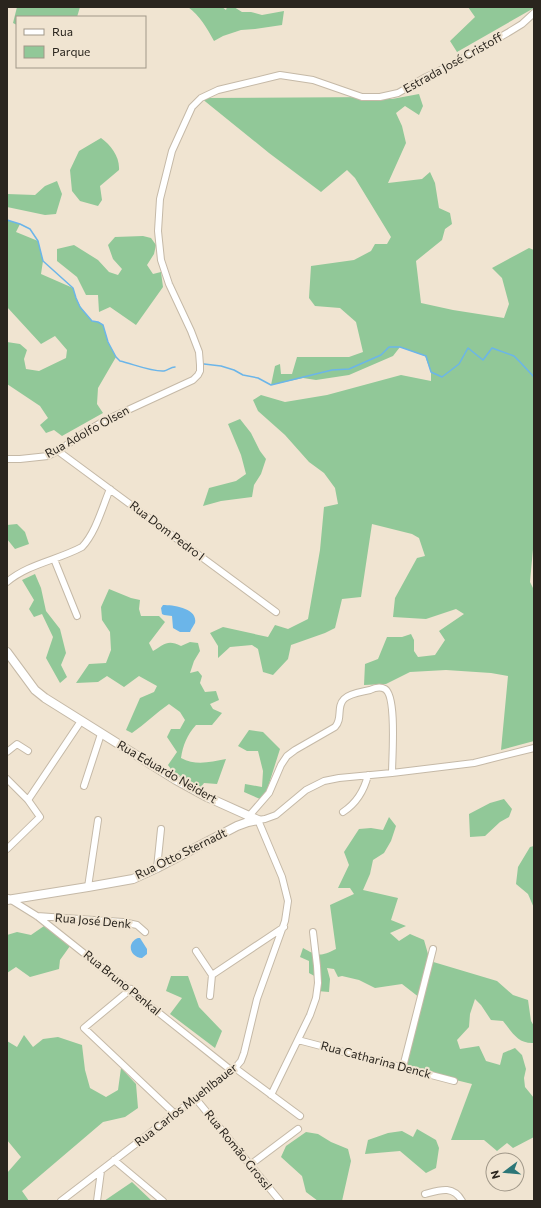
<svg xmlns="http://www.w3.org/2000/svg" width="541" height="1208" font-family="Commissioner,sans-serif">
<style>
.green{fill:#91c898}
.water{fill:#6bb5e9}
.lines{fill:none;stroke-linecap:round;stroke-linejoin:round}
.stream{stroke:#6bb5e9;stroke-width:1.5}
.minor-casing{stroke:#c5b9a7;stroke-width:8}
.major-casing{stroke:#c5b9a7;stroke-width:10}
.minor{stroke:#fff;stroke-width:6}
.major{stroke:#fff;stroke-width:8}
.labels{text-anchor:middle;stroke-width:4;stroke-linejoin:round;paint-order:stroke}
.street-label{font-size:12px;fill:#2a251e;stroke:#f0e4d1}
</style>
<rect width="100%" height="100%" fill="#f0e4d1"/>
<path class="green" d="M17 7H80L77 17H17V25L13 23Z
M188 7H222L226 10 227 7H234L242 12H251L262 15 284 11 282 25 255 29 241 30 223 36 214 41C207 28 200 16 188 7Z
M468 7H534V8L457 52 450 41 475 17Z
M419 94 423 106 419 115 405 106 396 113 402 126 406 143 388 183 422 179 430 172 435 183 439 208 450 213 452 224 445 229 442 240 416 261 421 303 453 310 504 318 509 304 502 278 492 268 529 248 534 250V538L530 582 534 590V741L501 750 508 676 491 673 446 670 410 672 386 684 364 685 365 664 378 659 387 637H402L411 634 414 640V651L418 657 435 655 445 640 439 631 464 614 456 609 426 619 393 617 395 598 417 558 425 556 419 538 412 534 372 524 361 597 342 599 335 628 325 633 291 645 288 659 273 675 263 672 258 649 252 645 230 647 218 658V646L210 633 223 627 268 637 275 625 288 629 308 619 320 550 324 507 338 504 335 488 324 473 309 462 285 435 258 411 253 400 261 395 285 402 327 395 401 375 431 381V372L425 356 400 347 393 356 349 375 316 380 303 378 271 385 275 366 280 364 281 374H292L297 357H349L363 352 356 322 340 308 315 306 309 298 311 266 354 260 371 251 375 244H387L391 237 355 178 347 170 321 192 269 153 201 98 380 97 392 99Z
M101 138C111 145 120 157 119 170L100 186 102 200 98 206 80 201 72 191 70 170 79 151Z
M57 181 62 194 56 214 45 215 7 207V194L35 195 45 186Z
M7 220 20 224 16 232 38 241 43 261 41 274 73 288C77 303 82 310 92 321L98 322 103 325 108 342 116 357 98 388 97 404 103 413 62 436 54 430 46 433 40 425 48 418 40 406 7 384V342L20 344 27 350 24 359 26 369 39 371 66 358 67 350 55 336 41 344 7 307Z
M143 236 151 238 156 245 154 254 147 265 153 274 161 272 163 287 136 325 110 307 99 312 98 295H86L77 277 57 261V249L74 245 98 260 109 272 118 275 122 269 113 259 108 245 115 237Z
M240 419 251 433 260 451 266 459 261 474 254 485 252 497 221 501 203 506 209 488 236 481 246 474 241 455 228 424Z
M17 524 25 532 29 544 15 549 7 539V525Z
M35 574 41 588 46 611 60 629 66 653 61 665 67 677 60 683 46 658 53 637 42 614 34 617 29 609 34 600 22 580Z
M109 589 131 598 140 600 139 609 141 616H159L165 622 149 643 153 651C164 645 167 639 181 646L190 642 198 643 200 651 194 661 190 673 198 671 202 676 200 683 205 692 216 691 219 700 210 704 213 709 222 713 212 725H196C187 735 183 745 181 758 196 766 210 762 226 759L217 784 204 783 201 787 173 772 168 765 177 752 167 737 171 729H180L185 720 180 712 169 704C156 713 145 724 132 733L126 730 140 698 154 692 157 686 139 676 124 687 107 676 98 682 76 683 89 664 106 663 111 650 110 632 102 620 101 607Z
M249 730 263 732 280 749 267 790 260 799 244 792 245 784 262 787 263 771 258 751H247L238 746Z
M504 799 512 809 509 817 500 822 485 836 470 837 469 814 490 803Z
M389 817 396 826 391 841 384 853 373 860 370 874 363 890 398 898 391 920 406 926 390 933 399 941 410 934 424 940 430 961 497 981 513 995 528 1000 531 1021 534 1026V1043C518 1044 512 1032 503 1021L491 1020 481 1005 475 999 470 1014 469 1027 457 1040 460 1049 479 1046 486 1061 500 1065 503 1053 515 1048 522 1055 526 1069 524 1078 525 1087 534 1098V1137L513 1148 507 1143 497 1151 484 1140H451L472 1084 403 1067 420 998 402 984 375 988 359 980 342 976 338 977 334 969 327 968 330 979 329 992 317 991 318 978 309 973V961L300 957 303 948C317 956 320 957 336 949L330 905 354 894 350 888H338L349 865 344 852 359 829 371 828 383 830Z
M534 846V908L528 894 516 884 518 867 530 847Z
M44 926 70 946 60 960 59 969 30 977 16 967 7 973V935L17 932 31 935Z
M171 976H188L199 1007 222 1031 215 1048 170 1014 182 998 166 991Z
M24 1035 33 1047 43 1039 58 1037 82 1045 85 1070 90 1088 106 1097 118 1090 121 1068 136 1084 138 1108 125 1117 103 1122 22 1191 29 1201H7V1173L21 1157 7 1140V1041L17 1047Z
M417 1129 436 1140 439 1148 436 1168 426 1173 400 1151 365 1154 368 1140 388 1133 402 1131 413 1137Z
M306 1132 318 1134 331 1142 348 1149 351 1161 342 1201H318L306 1192 302 1176 281 1157 286 1146Z
M132 1182 152 1201H104Z"/>
<path class="water" d="M163 605C173 605 198 608 195 623 194 625 191 629 190 632H180L173 628 172 616 164 615 162 614 161 608Z
M138 938H140L147 949V954L142 958C130 957 126 943 138 938Z"/>
<g class="lines">
<path class="stream" d="M7 220 20 224 30 229 38 241 43 261 73 288 76 298 80 307 92 321 98 322 103 325 108 342 116 357 120 361C133 364 152 372 164 371 168 370 171 367 175 367
M204 364 221 366 234 370 243 375 258 378 271 385 332 370 349 369 381 355 389 347H400L426 356 431 372 442 377 459 364 468 348 483 360 492 348 514 356 520 362 534 377"/>
<defs>
<path id="minor" d="M58 451 276 612
M7 459H20L48 456 58 451 85 432 104 421 193 380 198 375 200 371V365L199 352 191 331 169 284 161 260 158 231 160 199 172 151 192 107 201 98 218 90 280 75 313 80 362 97H380L398 93 426 77 455 63 509 32 522 24 534 13
M54 559 77 616
M7 582C28 564 58 560 82 547 96 532 102 508 110 489
M7 752 17 744 28 751
M7 779 28 800 40 817 7 849
M84 786 101 734
M28 800 81 721
M343 812C357 803 364 791 368 775
M249 816 269 793 281 765 287 756 295 750 335 727C343 719 336 707 344 699 350 693 362 692 370 690 374 688 380 686 385 689 397 696 392 758 392 773
M157 868 161 829
M88 887 98 820
M8 898 37 916 232 1071
M37 916 123 922 137 925 145 932
M196 951 212 975 210 996
M212 975 284 927
M131 989 84 1028 175 1114
M298 1040 454 1081
M403 1067 433 949
M235 1068 300 1116
M271 1095 310 1015 316 998 318 983 317 966 313 932
M196 1099 280 1201
M114 1160 163 1201
M250 1165 298 1129
M425 1194C440 1190 453 1185 462 1201
M61 1201 235 1068 241 1061 244 1053 257 999 285 921 288 901 282 877 258 820 265 819 276 815 306 790 324 781 339 778 392 773 474 763 534 748
M97 1201 101 1171"/>
<path id="major" d="M7 652 35 690 45 698 176 780 207 797 258 820
M7 900 88 887 133 879 157 868 237 826 248 822 258 820"/>
</defs>
<use href="#minor" class="minor-casing"/>
<use href="#major" class="major-casing"/>
<use href="#minor" class="minor"/>
<use href="#major" class="major"/>
</g>
<g class="labels">
<g class="street-label">
<text transform="translate(453 63) rotate(-29)" y="4">Estrada José Cristoff</text>
<text transform="translate(87 432) rotate(-29)" y="4">Rua Adolfo Olsen</text>
<text transform="translate(167 531) rotate(37)" y="4">Rua Dom Pedro I</text>
<text transform="translate(167 772) rotate(30)" y="4">Rua Eduardo Neidert</text>
<text transform="translate(181 854) rotate(-26)" y="4">Rua Otto Sternadt</text>
<text transform="translate(93 921) rotate(5)" y="4">Rua José Denk</text>
<text transform="translate(122 983) rotate(39)" y="4">Rua Bruno Penkal</text>
<text transform="translate(376 1060) rotate(15)" y="4">Rua Catharina Denck</text>
<text transform="translate(186 1105) rotate(-38)" y="4">Rua Carlos Muehlbauer</text>
<text transform="translate(238 1150) rotate(51)" y="4">Rua Romão Grossl</text>
</g>
</g>
<rect width="541" height="1208" fill="none" stroke="#2a251e" stroke-width="16"/>
<rect x="16" y="16" width="130" height="52" fill="#f0e4d1" stroke="#a19889"/>
<rect x="24" y="29" width="20" height="6" fill="#ffffff" stroke="#a19889"/>
<text x="52" y="36" font-size="12" fill="#2a251e">Rua</text>
<rect x="24" y="46" width="20" height="12" fill="#91c898" stroke="#a19889"/>
<text x="52" y="56" font-size="12" fill="#2a251e">Parque</text>
<g transform="translate(505 1172) rotate(254)"><circle r="19" fill="#f0e4d1" stroke="#a19889"/>
<path d="M0-3L7 15L0 10L-7 15Z" fill="#2c7677"/>
<text y="-6" font-size="11" font-weight="bold" text-anchor="middle" fill="#2a251e">N</text>
</g>
</svg>
